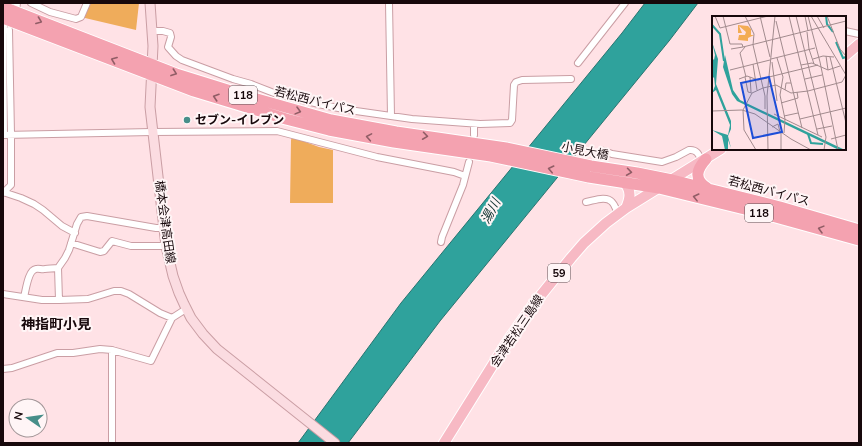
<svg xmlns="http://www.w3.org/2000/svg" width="862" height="446" font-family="'Nunito Sans','Noto Sans JP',sans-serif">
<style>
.green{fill:#efac5b}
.water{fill:#2fa29c;stroke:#287470}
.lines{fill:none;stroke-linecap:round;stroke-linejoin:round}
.minor-casing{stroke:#ca9ea4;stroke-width:8}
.secondary-casing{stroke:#ca9ea4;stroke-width:11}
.primary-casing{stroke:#fff;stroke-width:12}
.trunk-casing{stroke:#fff;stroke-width:13}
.minor{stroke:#fff;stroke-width:6}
.secondary{stroke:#fbdce1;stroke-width:9}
.primary{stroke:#f7b9c4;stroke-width:10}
.trunk{stroke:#f4a2b0;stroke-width:11}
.oneway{stroke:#915d66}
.poi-dot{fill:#478e89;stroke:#fff5f6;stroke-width:1.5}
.labels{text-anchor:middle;stroke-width:4;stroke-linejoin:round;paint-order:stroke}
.shield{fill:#fff5f6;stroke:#5d4f52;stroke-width:1}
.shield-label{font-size:11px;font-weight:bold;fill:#17080b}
.street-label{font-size:12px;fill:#17080b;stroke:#fff5f6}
.poi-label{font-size:12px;font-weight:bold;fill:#17080b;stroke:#fff5f6;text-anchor:start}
.water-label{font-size:13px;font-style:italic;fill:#113331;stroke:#fff5f6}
.quarter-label{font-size:14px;font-weight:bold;fill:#17080b;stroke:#fff5f6}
.inset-river{fill:none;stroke:#2fa29c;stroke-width:2}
.inset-road{fill:none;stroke:#a28b8e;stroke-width:1}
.view{fill:#1d4ed8;fill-opacity:0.15;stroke:#1d4ed8;stroke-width:2}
.inset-edge{fill:none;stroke:#17080b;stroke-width:2}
</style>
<rect width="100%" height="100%" fill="#ffe2e6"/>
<path class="green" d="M88 3H139L136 30 85 18 83 17Z
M292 137 319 147 333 150V203H290L291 140Z"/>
<path class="water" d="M645 3H698L669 41 440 321 348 443H298L401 303 622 33Z"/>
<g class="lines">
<defs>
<path id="minor" d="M31 3 50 12 76 19 81 17 87 3
M389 3 391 116
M16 12 17 3
M152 31H163L170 33 171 37 168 47 176 56 182 60 233 79 251 84 274 93 323 105 349 110 412 119 480 124 510 123 512 120 514 85 516 82 522 80 571 79
M845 31 859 34
M578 63 625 3
M3 135 152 132 277 131 377 157 454 172 465 176
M4 135 3 33 5 19
M474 135V124
M604 151 612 154 662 162 676 157 689 150C697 149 699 155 702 161
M3 192 21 198 34 204 43 210 62 226 75 233
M3 193 11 185V134L9 30
M586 202C593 201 606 195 612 202 615 205 616 210 619 214
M441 242 442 237 463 185 469 162
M71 243 100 252 104 251 112 241 131 246H166
M3 294 42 300H59L88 299 114 291H121L129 294 160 313 172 318
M24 297C26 290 28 270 36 269 39 268 42 270 45 269 49 269 53 268 58 268
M59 300 58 268 65 258 69 250 77 224 81 217 87 216 156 228H164
M112 350V443
M3 369 12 368 57 353H73L100 349 112 350 151 361 172 318 186 309"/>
<path id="secondary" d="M150 3 153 46 150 107 166 246 173 276 179 293 184 304 191 318 203 334 217 349 335 443"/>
<path id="primary" d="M845 56 859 44
M624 182C632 191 630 199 626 208
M444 443 509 339 533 305 571 258 584 243 606 223 626 208 721 149"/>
<path id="trunk" d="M3 7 176 74 250 97 331 120 396 132 506 148 591 166 637 173 672 180 780 207 859 230
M3 18 194 91 286 119 329 130 394 142 491 156 589 177 659 188 765 214 859 240
M706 159C697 169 693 179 707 188"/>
</defs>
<use href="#minor" class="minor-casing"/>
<use href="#secondary" class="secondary-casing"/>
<use href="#primary" class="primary-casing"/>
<use href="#trunk" class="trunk-casing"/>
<use href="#minor" class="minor"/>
<use href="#secondary" class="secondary"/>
<use href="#primary" class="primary"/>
<use href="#trunk" class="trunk"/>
</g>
<defs><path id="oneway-chevron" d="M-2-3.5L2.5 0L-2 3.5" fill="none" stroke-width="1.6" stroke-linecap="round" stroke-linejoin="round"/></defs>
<g class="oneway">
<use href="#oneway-chevron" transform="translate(39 21) rotate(21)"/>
<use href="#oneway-chevron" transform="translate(114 60) rotate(-159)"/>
<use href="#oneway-chevron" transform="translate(174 73) rotate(20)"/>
<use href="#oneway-chevron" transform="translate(216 97) rotate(-162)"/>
<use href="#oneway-chevron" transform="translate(298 111) rotate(15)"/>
<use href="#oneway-chevron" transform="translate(425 136) rotate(8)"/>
<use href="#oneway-chevron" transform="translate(369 137) rotate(-170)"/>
<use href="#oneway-chevron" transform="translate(551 169) rotate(-167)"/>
<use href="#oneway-chevron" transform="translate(629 172) rotate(8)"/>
<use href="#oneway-chevron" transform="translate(696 197) rotate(-166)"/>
<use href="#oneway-chevron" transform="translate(821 229) rotate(-165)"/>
</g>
<circle class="poi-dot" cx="187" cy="120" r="4"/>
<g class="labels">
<g class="shield">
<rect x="229" y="86" width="28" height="18" rx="3"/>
<rect x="745" y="204" width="28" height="18" rx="3"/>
<rect x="548" y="264" width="22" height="18" rx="3"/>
</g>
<g class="shield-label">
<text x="243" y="99">118</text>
<text x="759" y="217">118</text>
<text x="559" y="277">59</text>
</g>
<g class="street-label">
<text transform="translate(315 101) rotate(14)" y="4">若松西バイパス</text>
<text transform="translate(585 151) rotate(11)" y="4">小見大橋</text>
<text transform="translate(769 191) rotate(15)" y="4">若松西バイパス</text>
<text transform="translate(165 222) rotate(82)" y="4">橋本会津高田線</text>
<text transform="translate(517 331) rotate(-56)" y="4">会津若松三島線</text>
</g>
<g class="poi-label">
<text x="195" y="124">セブン-イレブン</text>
</g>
<g class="water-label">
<text transform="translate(490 211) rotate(-62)" y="5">湯川</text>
</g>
<g class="quarter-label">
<text x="56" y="329">神指町小見</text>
</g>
</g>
<g transform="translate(712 16)">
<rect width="134" height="134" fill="#ffe2e6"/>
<path d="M26 9 36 10 39 13V19H42L36 22V25L26 24 27 19H33L34 16 27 10 30 17H26Z" fill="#f3ac54"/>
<path d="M0 26 6 43 4 68 19 105V113L16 120 19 132 16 124V134H13L10 120 0 114 16 119 18 109 4 74 0 77 3 70 2 61 0 63V42L2 44 3 39ZM13 39 21 74 28 84 133 134H127L25 85 20 78 11 51Z" fill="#2fa29c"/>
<path class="inset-river" d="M114 0 115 8 121 16M0 9 8 18 12 45M124 26 131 42 134 41M96 118 99 127 111 128"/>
<path class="inset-road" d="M3 0 8 12 56 0M11 0 18 28H30L31 31 134 5M33 0 42 18 41 29 53 80V93M48 0 58 41M77 0 106 119M84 0 114 121 112 134M93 0 96 15M96 0 108 46 126 134M99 0 134 59M105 0 112 12M115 0 128 33 134 40M64 5 90 112M95 16 97 33 102 48M33 31 28 37 34 61M19 33 31 31M114 40 116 54M118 41 134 107M65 42 71 61 68 79 73 103 72 117M59 43 103 32M101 43 111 40 122 41M60 46 65 85M41 48 45 74M89 49 100 47 116 54 128 50M18 54 58 44M33 61 36 76 40 77M38 61 39 76M57 61 106 49M27 63 35 60 46 64 55 62M93 63 110 59M73 74 74 67H79M69 87 86 82 85 76M31 94 32 114 44 134M31 94 40 77 51 72 64 69 79 77 96 75 130 66 134 59M0 95 30 94 43 98 79 123 99 134M62 98 110 121M72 100 86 97M88 103 134 92M60 111 66 108 68 116M105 113 120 110M69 117V134M119 123 134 119M56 134 55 80 63 0"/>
<path class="view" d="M57 61 70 116 41 122 29 67Z"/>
<rect width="134" height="134" class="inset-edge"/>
</g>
<rect width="862" height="446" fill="none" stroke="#17080b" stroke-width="8"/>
<g transform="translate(28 418) rotate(283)"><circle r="19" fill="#fff5f6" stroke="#a29698"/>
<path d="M0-3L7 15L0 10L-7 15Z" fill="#478e89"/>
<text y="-6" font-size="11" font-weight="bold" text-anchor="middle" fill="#17080b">N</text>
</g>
</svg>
